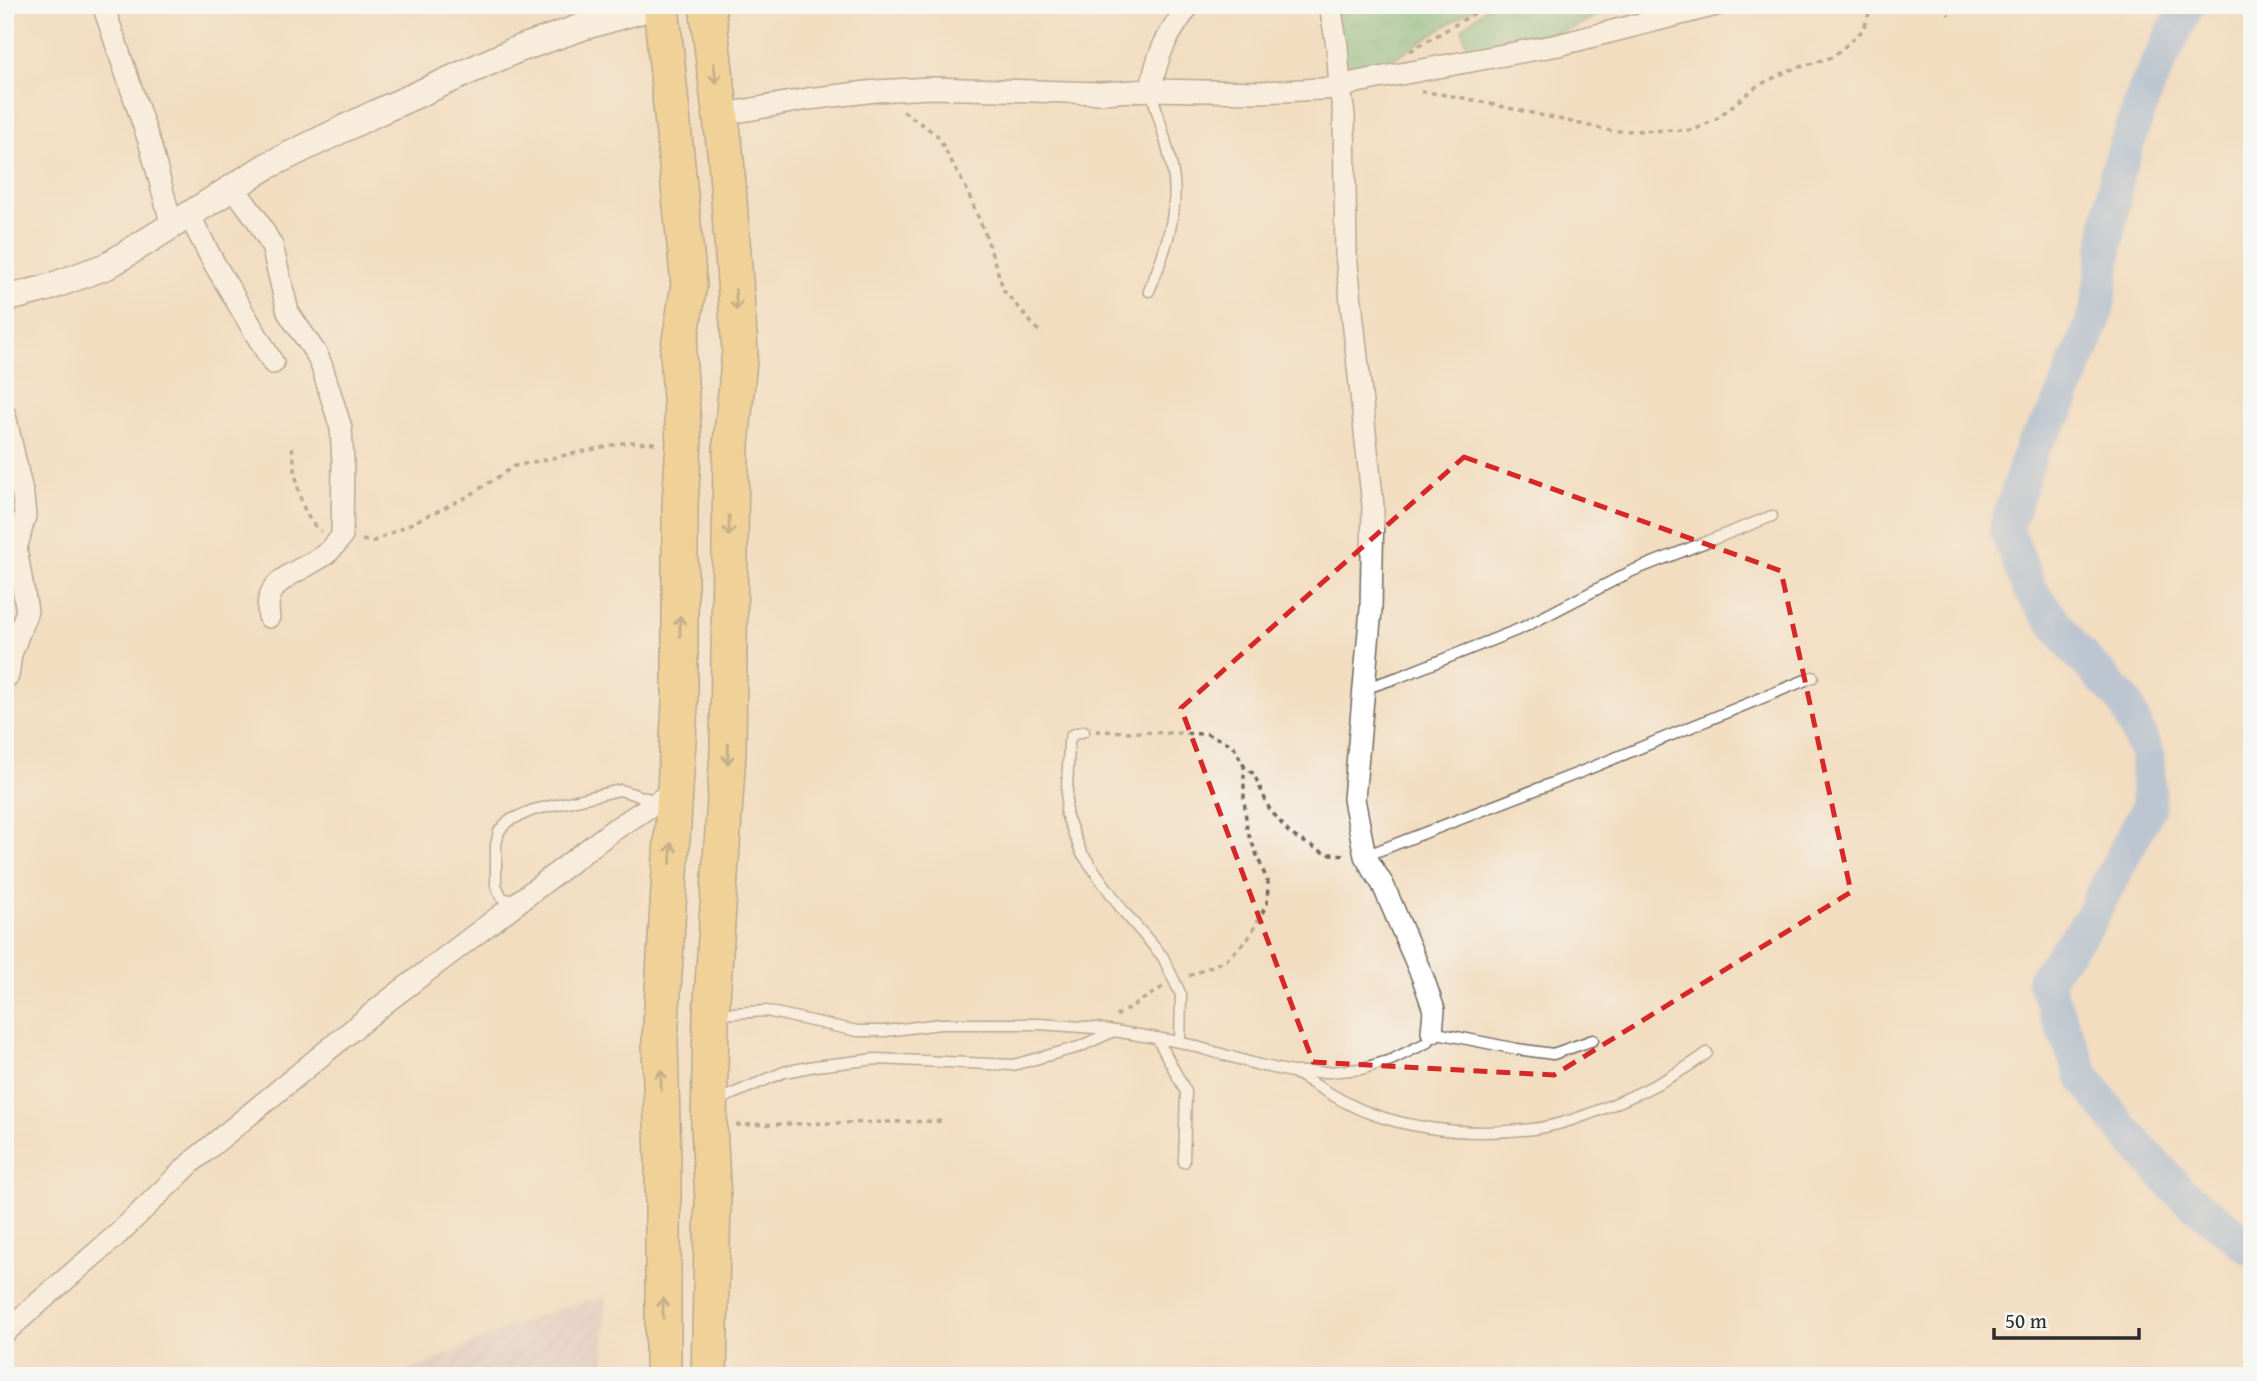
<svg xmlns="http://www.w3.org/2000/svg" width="2257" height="1381" font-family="'Gentium Book Plus',serif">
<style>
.industrial{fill:url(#industrial-furrows)}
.forest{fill:url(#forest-crowns);stroke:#4c7459;stroke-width:2}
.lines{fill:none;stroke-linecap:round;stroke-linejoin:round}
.river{stroke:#7babe5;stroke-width:35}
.service-casing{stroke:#71695f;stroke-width:13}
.minor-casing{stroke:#71695f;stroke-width:24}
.tertiary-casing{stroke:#71695f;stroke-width:29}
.trunk-casing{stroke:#71695f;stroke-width:38}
.path{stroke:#71695f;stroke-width:3.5;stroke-dasharray:5 5;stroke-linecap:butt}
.service{stroke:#fff;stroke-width:10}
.minor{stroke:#fff;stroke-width:21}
.tertiary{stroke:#fff;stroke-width:26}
.trunk{stroke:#eec569;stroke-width:35}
.oneway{stroke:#8c784a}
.marked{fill:none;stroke:#d62828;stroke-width:5;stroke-dasharray:14 9;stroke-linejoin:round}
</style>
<defs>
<pattern id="industrial-furrows" width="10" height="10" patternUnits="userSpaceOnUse" patternTransform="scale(1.75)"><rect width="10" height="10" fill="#d2bec3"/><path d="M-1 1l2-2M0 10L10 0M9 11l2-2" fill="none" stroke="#b4a3a8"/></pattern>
<pattern id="forest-crowns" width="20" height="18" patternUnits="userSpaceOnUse" patternTransform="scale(1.75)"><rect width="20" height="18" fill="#6cbc87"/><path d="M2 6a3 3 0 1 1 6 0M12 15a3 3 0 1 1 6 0" fill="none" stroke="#59996f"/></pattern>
</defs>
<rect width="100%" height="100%" fill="#f6f6f2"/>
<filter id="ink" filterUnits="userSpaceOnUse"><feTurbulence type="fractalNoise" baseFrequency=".0143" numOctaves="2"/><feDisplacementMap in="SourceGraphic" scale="14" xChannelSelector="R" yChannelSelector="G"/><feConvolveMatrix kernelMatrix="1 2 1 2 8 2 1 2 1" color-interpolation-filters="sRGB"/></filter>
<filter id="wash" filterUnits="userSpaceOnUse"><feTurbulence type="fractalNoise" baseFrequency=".00686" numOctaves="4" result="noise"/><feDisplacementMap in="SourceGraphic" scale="28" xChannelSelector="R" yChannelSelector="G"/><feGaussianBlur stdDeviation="1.57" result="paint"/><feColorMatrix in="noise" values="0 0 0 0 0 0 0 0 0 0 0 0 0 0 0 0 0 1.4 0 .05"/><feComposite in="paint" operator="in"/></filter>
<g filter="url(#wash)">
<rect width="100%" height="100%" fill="#f2ddc0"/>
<path class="industrial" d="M605 1297V1376H399L514 1325 568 1306Z"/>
<path class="forest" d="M1335 5H1479L1361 79 1343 82Z
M1489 5H1615L1575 27 1470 56 1462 29Z"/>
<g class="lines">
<path class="river" d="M2187 5 2146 89 2117 173 2096 314 2057 411 2032 447 2006 529 2030 590 2075 649 2125 702 2147 755 2149 806 2088 923 2044 980 2083 1076 2119 1125 2180 1192 2252 1249"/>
</g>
</g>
<g filter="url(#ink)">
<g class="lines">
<defs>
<path id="service" d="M1149 291C1163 258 1178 216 1174 180 1171 153 1158 117 1151 90
M1366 688 1399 677 1522 628 1632 571 1772 516
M1084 731 1072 735 1069 742 1066 814 1081 852 1124 912 1163 957 1181 995 1180 1042
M1365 856 1576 774 1813 677
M518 902 502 898 496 885V845L499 831 508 821 533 810 620 790 656 801
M717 1014 766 1011 857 1031H886L940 1024H1039L1096 1028 1180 1042 1259 1065 1292 1072H1329L1361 1069 1391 1060 1428 1042 1432 1032 1517 1049 1553 1054 1593 1040
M1157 1038 1186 1092 1184 1162
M1295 1073C1320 1087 1347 1106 1375 1115 1425 1132 1480 1135 1533 1129 1581 1123 1668 1083 1707 1053
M714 1102 784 1072 815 1066 876 1059 1013 1065 1079 1047 1114 1031"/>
<path id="minor" d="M103 5 150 144 172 226
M1330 5 1337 46 1340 88 1344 115 1346 255 1373 506 1371 609 1354 799 1365 856 1383 885 1423 978 1434 1010 1432 1032
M1151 90C1157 52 1167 36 1189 5
M720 115 808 99 876 91 931 88 1100 93 1151 90 1260 92 1340 88 1357 82 1558 45 1716 5
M233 187 256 218 272 246 288 312 317 355 322 367 341 428 343 462 342 536C338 541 333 548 327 553 302 573 261 577 269 617
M189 215 214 263 273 363
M5 415 23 496 25 516 16 549 27 611 11 654 8 676
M5 1332 118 1234 193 1161 385 1003 612 831 674 791"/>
<path id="tertiary" d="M5 299 44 289 107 266 267 166 376 113 516 50 585 26 659 5"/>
<path id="trunk" d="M661 5 689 285 678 353 684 442 680 504V705L660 1041 663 1163V1376
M707 5 726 159 740 350 731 445 728 753 711 1015 709 1126 713 1202 709 1376"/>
</defs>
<use href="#service" class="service-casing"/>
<use href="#minor" class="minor-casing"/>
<use href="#tertiary" class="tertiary-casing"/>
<use href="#trunk" class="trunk-casing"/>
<path class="path" d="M1943 5 1949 15
M1410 51 1489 5
M1421 91 1464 98 1612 131 1694 130 1716 119 1757 86 1790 70 1833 57 1863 30 1872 5
M903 111 937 135 966 188 986 236 1004 291 1042 335
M292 447C297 475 296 512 321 531
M362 540 372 542 467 497 515 466 627 442 658 443
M1096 731 1207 734 1233 745 1244 766 1254 774 1269 808 1290 834 1326 854 1346 855
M1189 976 1226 960 1248 939 1267 904 1268 883 1247 830 1244 797V766
M1116 1016 1163 987
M736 1125 943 1121"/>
<use href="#service" class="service"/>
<use href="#minor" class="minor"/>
<use href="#tertiary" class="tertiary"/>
<use href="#trunk" class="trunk"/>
</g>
<defs><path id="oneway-shaft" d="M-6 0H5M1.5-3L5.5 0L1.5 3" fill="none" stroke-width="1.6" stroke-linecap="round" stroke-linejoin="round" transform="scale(1.75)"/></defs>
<g class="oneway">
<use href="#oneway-shaft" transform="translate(715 73) rotate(83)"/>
<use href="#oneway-shaft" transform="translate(736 300) rotate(86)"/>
<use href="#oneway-shaft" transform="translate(729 526) rotate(91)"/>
<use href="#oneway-shaft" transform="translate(680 626) rotate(-90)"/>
<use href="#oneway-shaft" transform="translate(728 754) rotate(93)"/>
<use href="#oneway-shaft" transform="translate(671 853) rotate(-87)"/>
<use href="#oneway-shaft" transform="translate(661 1080) rotate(-91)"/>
<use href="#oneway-shaft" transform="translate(663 1308) rotate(-90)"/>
</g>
</g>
<path d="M0 0H2257V1381H0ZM1464 457 1781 571 1851 892 1554 1075 1313 1062 1181 708Z" fill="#f2ddc0" fill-opacity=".55" fill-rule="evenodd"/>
<path class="marked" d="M1464 457 1781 571 1851 892 1554 1075 1313 1062 1181 708Z"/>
<rect width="2257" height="1381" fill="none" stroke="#f6f6f2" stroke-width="28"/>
<path d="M1994 1328v10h145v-10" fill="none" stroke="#2b2b2b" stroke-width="3.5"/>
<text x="2005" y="1328" font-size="21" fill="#2b2b2b" stroke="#f6f6f2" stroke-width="5" paint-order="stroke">50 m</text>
</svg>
